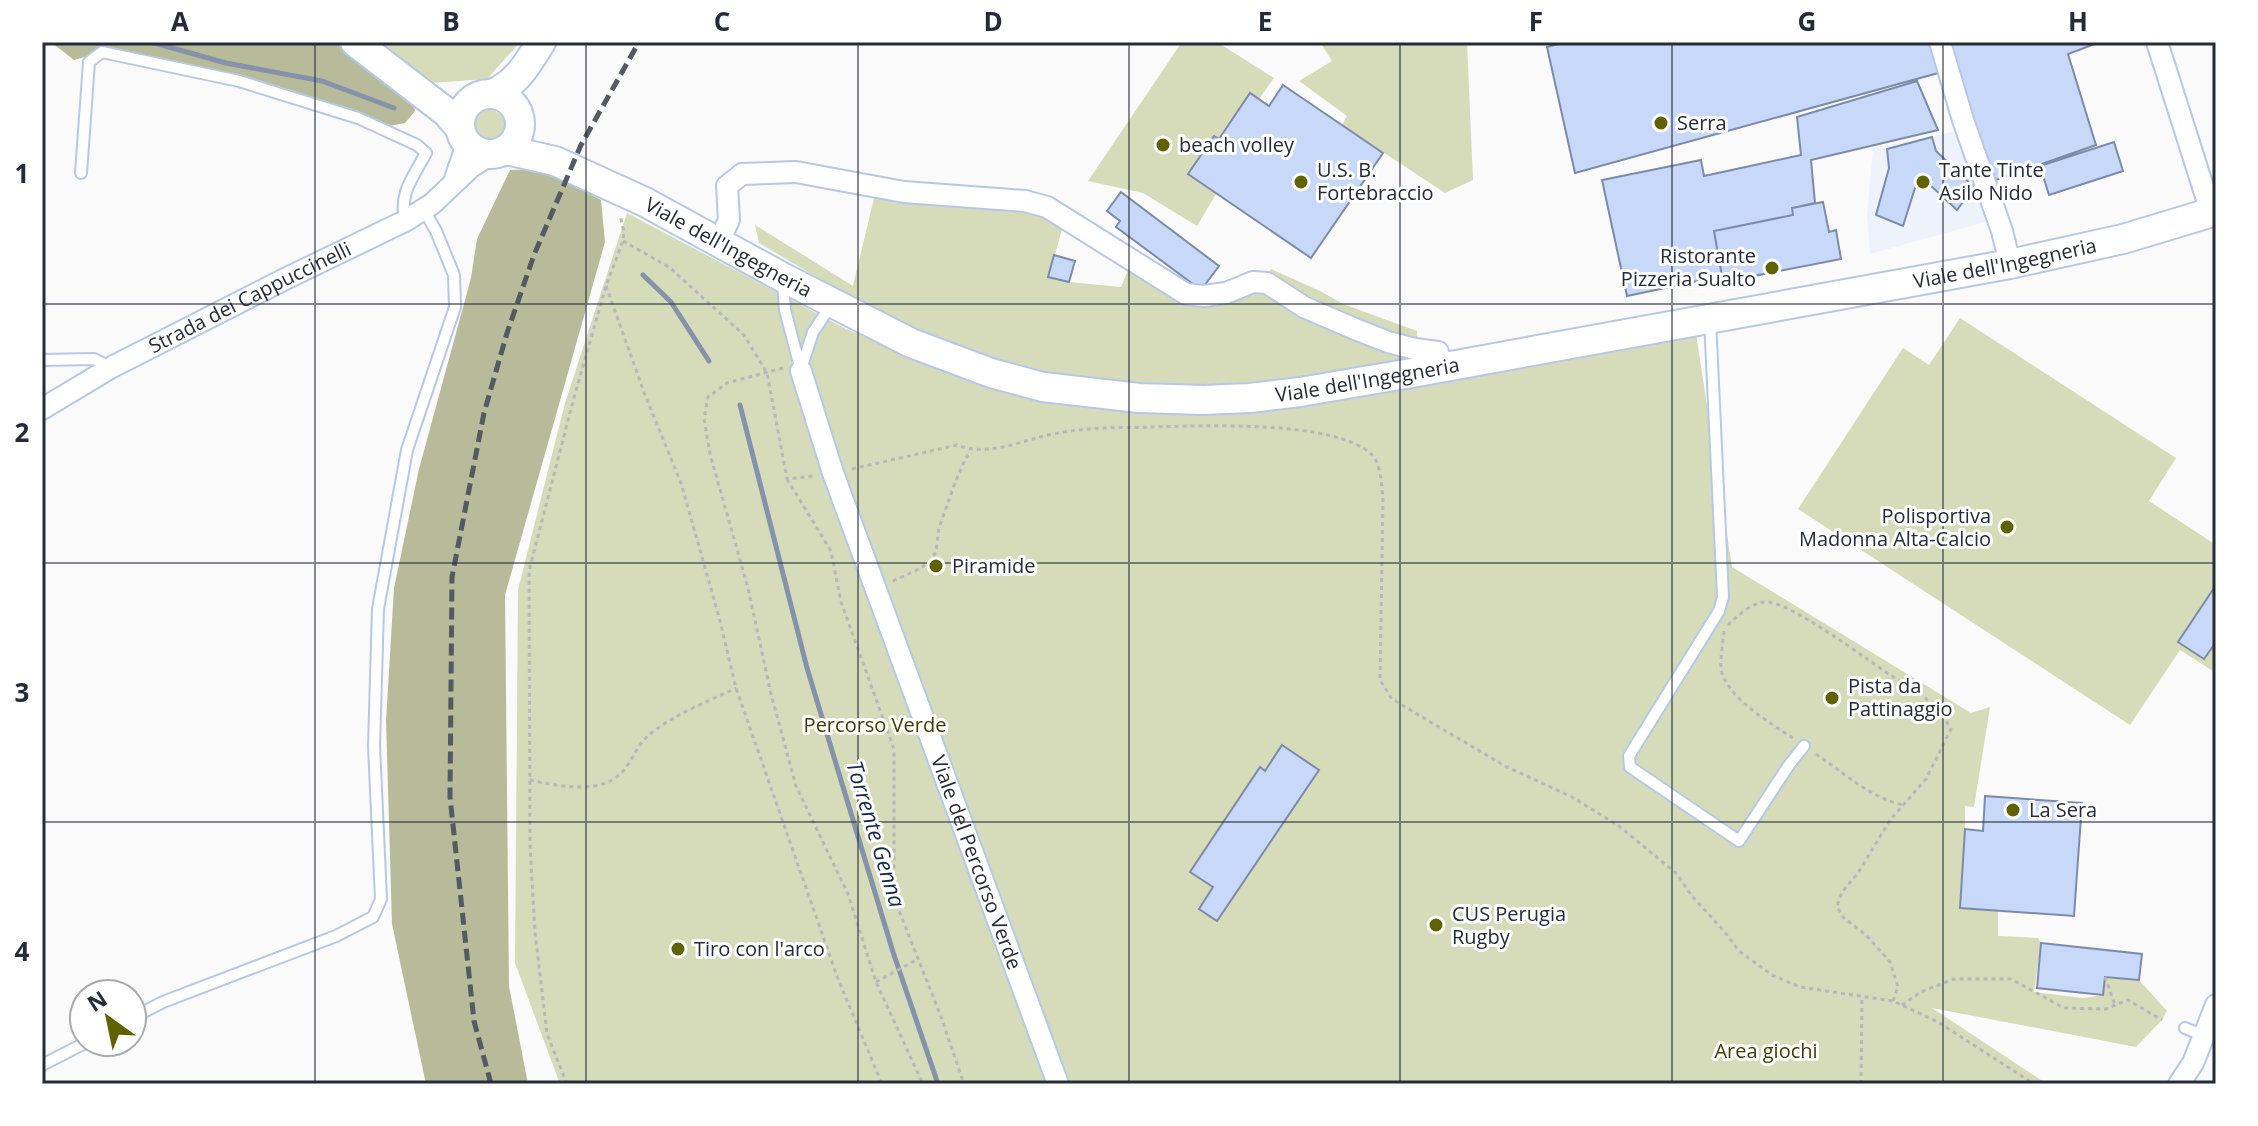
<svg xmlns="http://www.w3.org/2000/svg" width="2258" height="1126" font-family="'Open Sans',sans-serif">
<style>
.built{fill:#eef2fa}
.green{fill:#d6dbb9}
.forest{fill:#b7bb99}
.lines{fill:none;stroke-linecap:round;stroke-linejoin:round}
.stream{stroke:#8592aa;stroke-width:5}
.building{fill:#c8d8f8;stroke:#7c8ba8;stroke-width:2}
.lane-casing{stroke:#b8c7e7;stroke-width:14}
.street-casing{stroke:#b8c7e7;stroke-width:24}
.secondary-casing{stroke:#b8c7e7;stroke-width:32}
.path{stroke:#b6b8bc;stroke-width:3;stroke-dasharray:4 4;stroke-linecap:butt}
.lane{stroke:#fff;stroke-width:10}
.street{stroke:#fff;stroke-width:20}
.secondary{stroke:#fff;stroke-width:28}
.rail{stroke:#545962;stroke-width:5;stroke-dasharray:12 6;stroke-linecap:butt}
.grid{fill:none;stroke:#252b37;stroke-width:2;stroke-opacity:0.55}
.poi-dot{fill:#5e6300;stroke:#fff;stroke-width:3}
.labels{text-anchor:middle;stroke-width:6;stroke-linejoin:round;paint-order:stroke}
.poi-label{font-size:20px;fill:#252b37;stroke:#fff;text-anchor:start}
.street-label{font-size:20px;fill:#252b37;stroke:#fff}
.park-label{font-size:20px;fill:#3c3f02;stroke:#fff}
.water-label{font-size:22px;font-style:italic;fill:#172951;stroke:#fff}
.neatline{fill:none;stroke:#252b37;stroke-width:3}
.grid-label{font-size:26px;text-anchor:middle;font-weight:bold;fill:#252b37}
</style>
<rect width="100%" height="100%" fill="#fafafa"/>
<path class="built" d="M1958 131 1989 221 1870 254 1867 216 1873 148Z"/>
<path class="green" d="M381 42H520L487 79 431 83Z
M1182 42H1217L1274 78 1259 99 1250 94 1219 139 1214 136 1188 174 1216 194 1197 226 1143 193 1088 181Z
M1320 42H1467L1473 180 1445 193 1342 125 1347 116 1299 81 1332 61Z
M473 126a16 16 0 1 1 32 0a16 16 0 1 1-32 0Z
M874 198 1050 215 1063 226 1049 276 1069 282 1121 287 1129 268 1181 298 1257 290 1271 269 1320 291 1343 304 1417 331 1418 360 1296 381 1198 390 1083 381 990 360 893 322 759 243 755 225 853 286Z
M627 213 846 329 946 372 1002 391 1089 407 1232 410 1696 334 1732 567 1971 713 1990 707 1974 807 1965 806V830L1960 907 1998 910V936L2038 938 2041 943 2034 992 2083 998 2103 995 2105 977 2139 980 2167 1011 2162 1020 2136 1047 1932 1008 2047 1084H560L515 963 518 590 565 403Z
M1960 318 2176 458 2149 501 2216 545V673L2180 650 2130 725 1798 509 1903 348 1929 365Z"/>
<path class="forest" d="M51 42H337L413 103 415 111 405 123 379 128 239 81 103 52 74 60Z
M542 169 601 200 605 242 505 595 509 986 528 1084H426L392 924 386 721 394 588 419 469 471 278 477 239 510 170Z"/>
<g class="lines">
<path class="stream" d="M151 42 226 63 322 81 394 108
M643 275 671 302 709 361
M740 405 807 668 893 952 938 1084"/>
</g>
<path class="building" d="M1565 42H1932L1942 72 1575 173 1547 47Z
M1945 42H2100L2068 54 2096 145 1990 182Z
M1917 81 1938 130 1811 160 1815 203 1792 208 1793 215 1714 231 1722 276 1627 296 1602 180 1701 160 1704 176 1801 155 1797 117Z
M1283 85 1383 153 1311 258 1188 174 1214 136 1219 139 1250 93 1269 106Z
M1932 137 1936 151 1974 187 1957 210 1929 184 1915 188 1903 226 1876 215 1889 168 1887 149Z
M2114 142 2123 171 2049 195 2040 166Z
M1121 192 1219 266 1201 290 1116 227 1120 221 1107 211Z
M1823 202 1829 232 1836 230 1841 259 1723 282 1714 231 1793 215 1792 208Z
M1054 255 1075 261 1069 282 1048 277Z
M2216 585V642L2204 659 2178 642Z
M1282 745 1319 770 1217 921 1199 909 1213 887 1190 872 1260 767 1265 771Z
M1985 796 2082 803 2074 916 1960 908 1965 829 1983 831Z
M2041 943 2142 954 2139 980 2105 977 2103 995 2037 988Z"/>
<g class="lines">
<defs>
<path id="lane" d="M81 173 89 62 102 52 239 81 358 118 417 145 426 153C413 178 399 192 405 221
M783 283 785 310 801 371
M1710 319 1723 597 1719 611 1629 756 1630 767 1739 841 1789 765 1804 746
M42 360 94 359 110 367
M801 369 813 332 832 304
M132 1018 163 1002 336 936 373 917 381 899 374 746 378 609 407 450 455 307 454 275 436 231 424 210
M2185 1028 2204 1036
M42 1065 87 1042"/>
<g id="street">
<path d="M1940 42 1963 120 2002 231 2010 264"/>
<path d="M2157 42 2211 212"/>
<path d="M455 179 467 144"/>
<path d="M719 241 729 220 727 186 742 174 796 172 904 192 1025 201 1047 207 1186 294 1204 296 1226 293 1253 282 1267 283 1304 307 1355 329 1388 342 1415 349 1438 352 1441 368"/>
<path id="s1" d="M801 371 833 473 1058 1084"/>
<path id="s2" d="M42 409 112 367 285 279 405 221 432 204 471 167 490 155"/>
<path d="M2179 1084 2193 1063 2216 1005"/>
</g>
<g id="secondary">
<path d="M355 42 446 112 460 128"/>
<circle cx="490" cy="124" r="30"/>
<path d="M492 94C517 83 527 65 541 42"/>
<path id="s3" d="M506 150 555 161 645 202 782 277 911 343 991 373 1043 387 1139 398 1203 400 1250 398 1300 392 1423 371 2010 264 2123 239 2216 211"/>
</g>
</defs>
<use href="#lane" class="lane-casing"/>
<use href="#street" class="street-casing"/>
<use href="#secondary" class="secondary-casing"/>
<path class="path" d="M623 241 669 267 744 335 767 373 787 479 813 476
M606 286 645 395 681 483 719 617 736 688 838 979 882 1084
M783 368 727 383 708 397 704 419 710 454 748 588 771 694 796 786 848 894 876 982 923 1084
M852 469 957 445C984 456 1013 444 1040 437 1056 433 1073 430 1089 429 1109 427 1130 428 1150 427 1200 426 1336 419 1372 455 1381 464 1381 484 1383 496L1380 680 1392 699 1439 727 1505 766 1572 797 1619 826 1677 874 1691 895 1724 931 1739 951 1772 975 1800 987 1893 1001 1938 1022 2034 1084
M787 479 831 551 841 602 894 749V898L940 1014 964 1084
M893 581C907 574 928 568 935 553 938 545 937 535 939 528 949 501 956 475 970 451
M1728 625C1737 616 1750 604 1764 602 1788 599 1868 661 1892 676 1900 682 1910 685 1918 692 1932 703 1942 714 1951 729L1926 779 1890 820 1858 873 1842 892 1837 906 1843 917 1866 935 1890 962 1898 987 1893 1001
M1724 631C1723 643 1720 658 1721 669 1725 696 1771 724 1793 738
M1816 754C1844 773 1869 797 1903 805
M530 780C559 786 602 796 624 770 633 759 638 744 649 735 674 714 707 702 736 688
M2105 977 2115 1005
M876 982 918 959
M1902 1005 1921 992 1954 979H2011L2064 1008 2106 1009 2128 1000 2162 1020
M567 1084 547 1034 535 932 530 845 529 571 573 401 606 286 623 241 624 232 620 215
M1861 1084 1862 996"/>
<use href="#lane" class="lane"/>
<use href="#street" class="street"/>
<use href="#secondary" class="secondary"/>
<path class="rail" d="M491 1084 474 1021 450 797 452 577 484 413 507 333 534 255 581 145 639 42"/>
</g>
<path class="grid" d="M315 42V1084M586 42V1084M858 42V1084M1129 42V1084M1400 42V1084M1672 42V1084M1943 42V1084M42 304H2216M42 563H2216M42 822H2216"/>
<g class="poi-dot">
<circle cx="1661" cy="123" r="8"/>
<circle cx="1163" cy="145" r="8"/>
<circle cx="1301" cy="182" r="8"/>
<circle cx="1923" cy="182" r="8"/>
<circle cx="1772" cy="268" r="8"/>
<circle cx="2007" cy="527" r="8"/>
<circle cx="936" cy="566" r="8"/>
<circle cx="1832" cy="698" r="8"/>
<circle cx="2013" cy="810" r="8"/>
<circle cx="1436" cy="925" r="8"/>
<circle cx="678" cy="949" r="8"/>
</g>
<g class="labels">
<g class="poi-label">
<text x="1677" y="130">Serra</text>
<text x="1179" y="152">beach volley</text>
<text x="1317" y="177">U.S. B.<tspan x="1317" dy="23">Fortebraccio</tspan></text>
<text x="1939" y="177">Tante Tinte<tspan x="1939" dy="23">Asilo Nido</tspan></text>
<text x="1756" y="263" text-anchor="end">Ristorante<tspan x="1756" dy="23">Pizzeria Sualto</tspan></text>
<text x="1991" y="523" text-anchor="end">Polisportiva<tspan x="1991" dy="23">Madonna Alta-Calcio</tspan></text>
<text x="952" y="573">Piramide</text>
<text x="1848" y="693">Pista da<tspan x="1848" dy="23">Pattinaggio</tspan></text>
<text x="2029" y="817">La Sera</text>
<text x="1452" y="921">CUS Perugia<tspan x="1452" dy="23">Rugby</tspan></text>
<text x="694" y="956">Tiro con l'arco</text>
</g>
<g class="street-label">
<text dy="7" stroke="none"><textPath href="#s3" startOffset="244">Viale dell'Ingegneria</textPath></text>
<text dy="7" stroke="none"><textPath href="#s3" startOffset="1564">Viale dell'Ingegneria</textPath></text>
<text dy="7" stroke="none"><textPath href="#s2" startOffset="236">Strada dei Cappuccinelli</textPath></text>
<text dy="7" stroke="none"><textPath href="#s3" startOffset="916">Viale dell'Ingegneria</textPath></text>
<text dy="7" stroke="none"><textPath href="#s1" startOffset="522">Viale del Percorso Verde</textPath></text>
</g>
<g class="park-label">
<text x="875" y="732">Percorso Verde</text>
<text x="1766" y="1058">Area giochi</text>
</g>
<g class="water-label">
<text transform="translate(876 834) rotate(73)" y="8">Torrente Genna</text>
</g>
</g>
<rect width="2258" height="1126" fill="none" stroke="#ffffff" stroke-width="88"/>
<g transform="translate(108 1018) rotate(327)"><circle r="38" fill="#ffffff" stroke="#a8aaaf" stroke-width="2"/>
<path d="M0-6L14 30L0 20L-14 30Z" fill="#5e6300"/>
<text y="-12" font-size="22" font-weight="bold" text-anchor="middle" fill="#252b37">N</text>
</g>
<rect x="44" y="44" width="2170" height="1038" class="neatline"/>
<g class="grid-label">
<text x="180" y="31">A</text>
<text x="451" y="31">B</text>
<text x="722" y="31">C</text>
<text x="993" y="31">D</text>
<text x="1265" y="31">E</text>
<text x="1536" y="31">F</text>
<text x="1807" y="31">G</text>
<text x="2078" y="31">H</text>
<text x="22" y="183">1</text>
<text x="22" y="442">2</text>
<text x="22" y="702">3</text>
<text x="22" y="961">4</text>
</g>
</svg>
